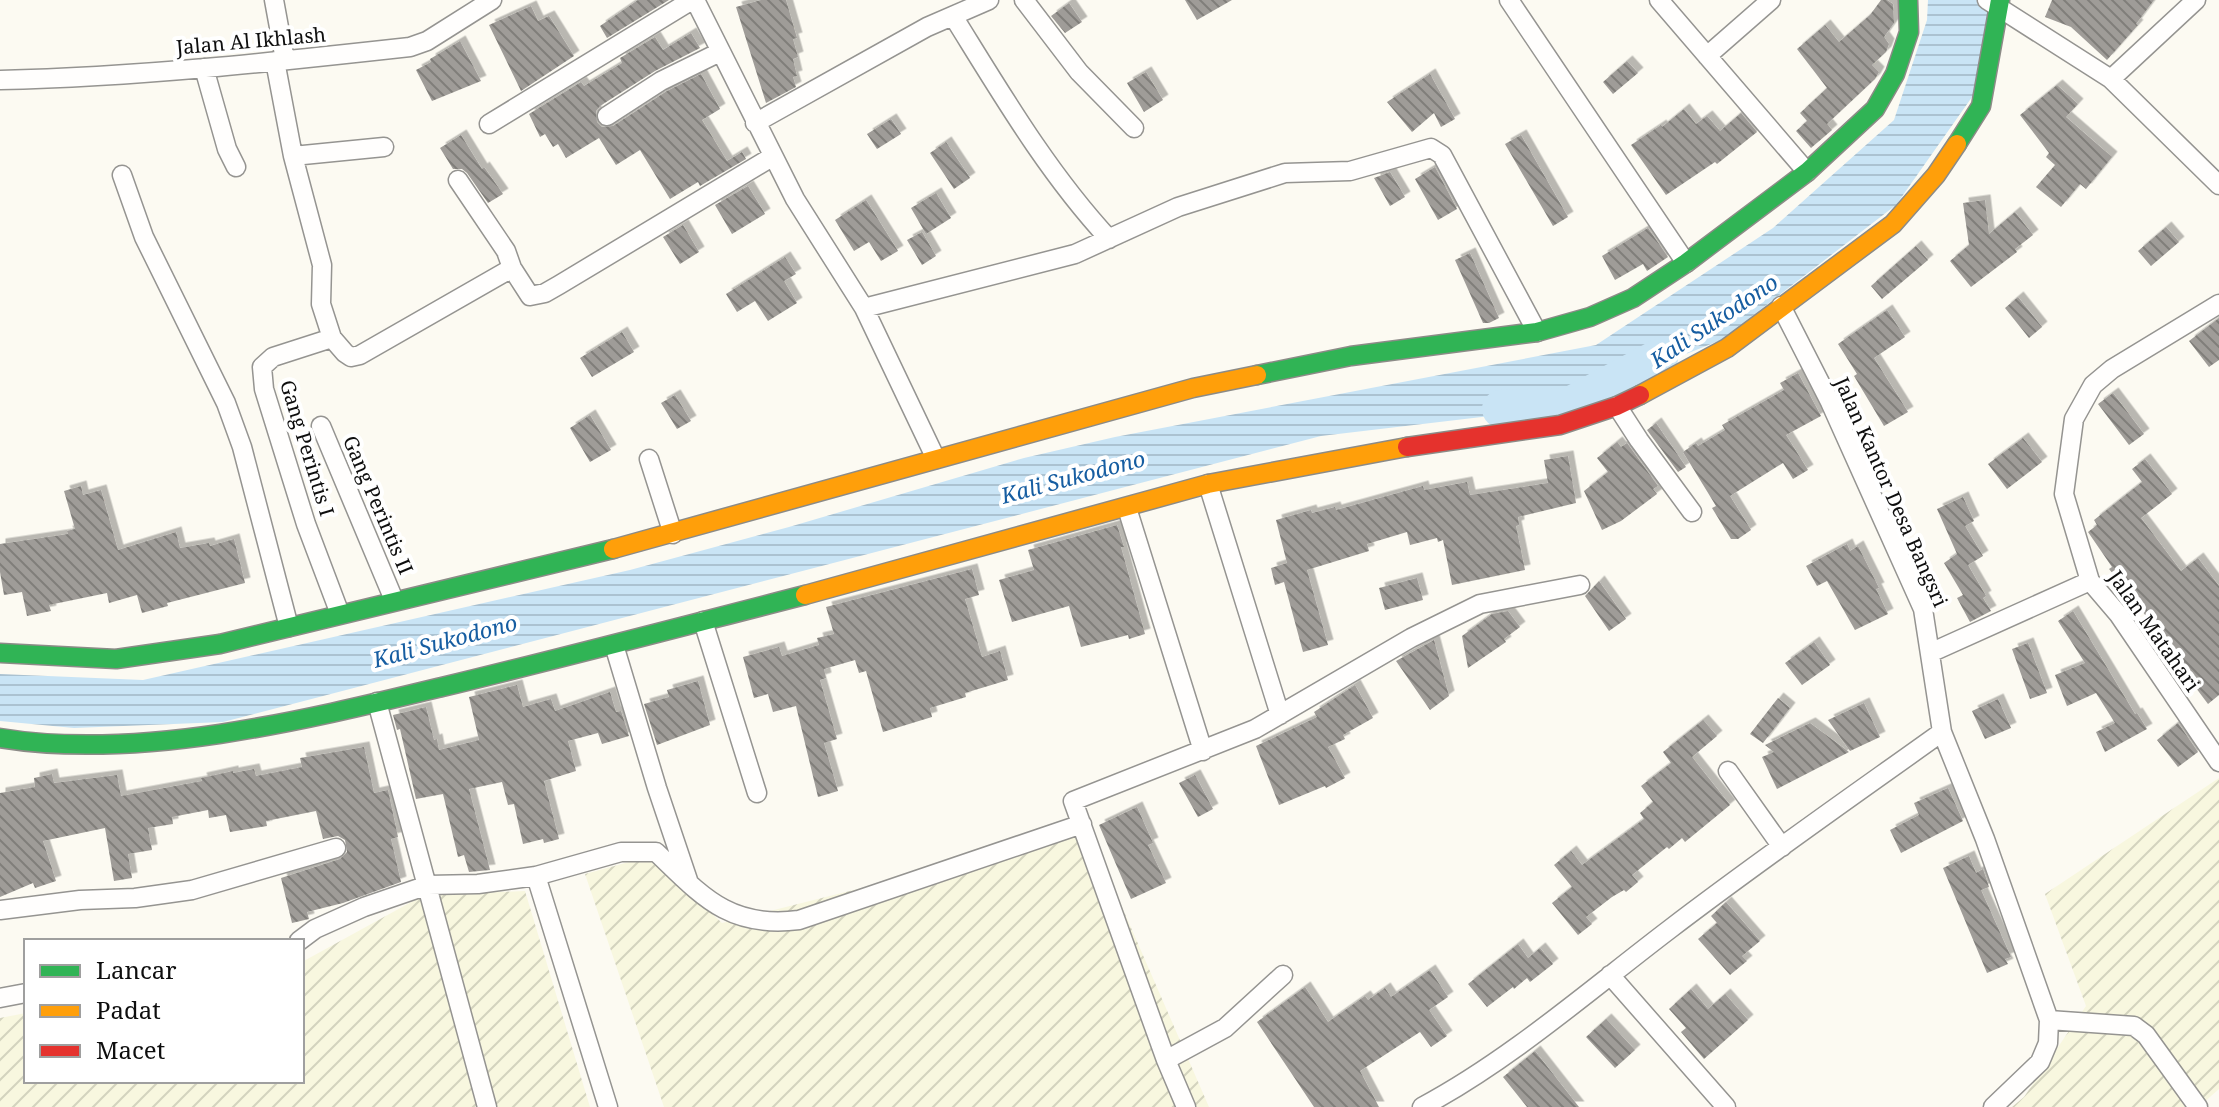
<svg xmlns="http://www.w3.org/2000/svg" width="2219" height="1107" font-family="'Noto Serif',serif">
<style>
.farmland{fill:url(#farmland-furrows)}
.water{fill:url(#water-rules)}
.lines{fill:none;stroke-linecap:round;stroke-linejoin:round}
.river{stroke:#c9e4f5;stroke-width:38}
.building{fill:url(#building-back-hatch);filter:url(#shadow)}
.street-casing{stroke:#959491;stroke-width:21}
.fast-casing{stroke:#8c8b87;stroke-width:21}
.slow-casing{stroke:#8c8b87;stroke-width:21}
.jam-casing{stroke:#8c8b87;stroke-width:21}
.street{stroke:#fffefd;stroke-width:18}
.fast{stroke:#30b455;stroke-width:18}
.slow{stroke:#ff9f0a;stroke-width:18}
.jam{stroke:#e5322d;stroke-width:18}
.labels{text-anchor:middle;stroke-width:8;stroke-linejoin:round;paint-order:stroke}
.street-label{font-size:20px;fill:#0e0e0e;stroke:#fff}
.water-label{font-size:22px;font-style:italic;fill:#165da1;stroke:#fff}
</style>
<defs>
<pattern id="farmland-furrows" width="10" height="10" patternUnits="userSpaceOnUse" patternTransform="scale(2)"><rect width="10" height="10" fill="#f8f7df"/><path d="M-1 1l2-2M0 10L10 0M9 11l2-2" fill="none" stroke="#d3d3be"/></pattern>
<pattern id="water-rules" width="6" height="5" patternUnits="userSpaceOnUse" patternTransform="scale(2)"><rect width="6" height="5" fill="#c9e4f5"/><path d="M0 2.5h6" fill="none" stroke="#abc2d1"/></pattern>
<pattern id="building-back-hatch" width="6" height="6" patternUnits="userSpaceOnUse" patternTransform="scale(2)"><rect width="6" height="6" fill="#9f9c98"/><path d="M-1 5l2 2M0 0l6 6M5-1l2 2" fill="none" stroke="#807e7a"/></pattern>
<filter id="shadow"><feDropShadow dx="5.5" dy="-5.5" stdDeviation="0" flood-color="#0004"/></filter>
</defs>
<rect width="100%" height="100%" fill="#fcfaf2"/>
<path class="farmland" d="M2219 778V1089L2202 1104 2204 1107H2012L2024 1097 2086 1006 2045 894Z
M1089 831 1209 1107H664L585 874 651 856 722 923Z
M525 891 590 1107H0V1018L26 1013V1081H302V962L424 895Z"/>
<path class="water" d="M1928 0H1993L1977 90 1896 205 1721 340 1549 409 1321 436 223 722 74 728 0 721V674L143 680 630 570 789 527 1024 458 1115 437 1596 345 1773 228 1894 120 1927 20Z"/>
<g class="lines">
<path class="river" d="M1501 409 1568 407 1659 358"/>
</g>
<path class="building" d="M638 0H669L607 38 600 26Z
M761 0H786L797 38 793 39 798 57 793 59 797 76 793 77 796 87 766 103 736 7Z
M1185 0H1232L1197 20Z
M1881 0H1887L1893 4 1894 23 1884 37 1889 44 1886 52 1872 65 1879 72 1875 79 1827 124 1832 130 1811 148 1796 131 1807 121 1800 113 1827 88 1797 49 1825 25 1839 42 1870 15Z
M2052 0H2154L2136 24 2138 25 2107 60 2071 27 2045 17Z
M1069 3 1082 22 1065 33 1051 16Z
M531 6 538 21 549 16 574 56 521 91 489 25Z
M691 33 700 48 655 71 600 106 596 111 597 122 602 127 613 126 667 91 701 74 720 109 702 120 727 161 742 152 746 159 700 186 698 182 670 199 640 150 616 165 599 138 566 158 558 144 553 147 545 134 540 137 529 114 581 82 584 86 622 63 620 58 655 37 663 50Z
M460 41 481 81 432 101 416 70 431 62 430 59Z
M1627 61 1638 73 1613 94 1603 82Z
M1146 72 1163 100 1144 112 1127 83Z
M1430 74 1455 119 1441 127 1434 113 1412 132 1387 102Z
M2057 85 2078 104 2066 117 2112 157 2086 189 2080 184 2061 207 2036 187 2055 165 2046 157 2049 153 2020 115Z
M1684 109 1696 124 1707 116 1720 131 1741 113 1757 132 1717 164 1715 162 1666 195 1631 145 1661 125 1662 127Z
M891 119 901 134 877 149 867 134Z
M461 135 482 169 484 167 503 194 488 203 467 173 462 169H453L440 148Z
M1521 135 1568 217 1553 226 1505 144Z
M946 142 970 178 954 189 930 153Z
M1435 167 1457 209 1438 220 1415 179Z
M1390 172 1405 197 1390 206 1374 178Z
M748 186 765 214 732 234 715 205Z
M936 193 951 218 926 234 911 208Z
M866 200 898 251 881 261 869 242 854 251 835 220Z
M1985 200 1989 234 2015 212 2033 235 2015 249 2017 252 1971 287 1950 261 1969 245 1963 203Z
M683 225 699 252 680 264 663 237Z
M2166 227 2179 242 2151 266 2138 251Z
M1648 228 1668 257 1647 271 1643 264 1615 280 1602 256Z
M922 232 936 256 922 265 907 240Z
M1916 246 1928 260 1882 299 1871 286Z
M1470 253 1499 318 1489 323H1483L1455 260Z
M785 257 796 274 784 281 797 303 768 321 755 301 737 312 726 294Z
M2018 297 2042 327 2029 338 2005 308Z
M1887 310 1905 337 1874 358 1908 412 1884 426 1854 376 1857 374 1838 344Z
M2219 318V360L2209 367 2189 341Z
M622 332 634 352 592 377 580 358Z
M1798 373 1821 416 1786 435 1808 470 1793 479 1783 463 1730 496 1751 530 1738 539H1731L1712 508 1716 506 1683 452 1696 443 1698 446 1725 430 1722 425 1784 390 1780 383Z
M2113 393 2144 434 2129 445 2098 404Z
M675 395 691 421 677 429 661 403Z
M590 415 611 450 590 462 570 428Z
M1656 423 1686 467 1678 472 1647 430Z
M2023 438 2042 462 2007 489 1988 464Z
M1617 442 1621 447 1627 443 1658 486 1653 489 1657 494 1621 521 1602 530 1584 491 1608 472 1597 458Z
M1568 456 1576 503 1518 517 1519 525 1516 526 1525 570 1452 585 1443 540 1438 542 1437 538 1410 545 1407 532 1367 544 1369 551 1307 570 1328 645 1303 652 1284 582 1275 585 1271 568 1287 563 1276 520 1311 510 1312 513 1335 507 1336 510 1423 486 1424 490 1467 482 1470 495 1548 483 1544 460Z
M2145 459 2172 494 2141 518 2181 571 2198 558 2219 586V695L2208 704 2169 652 2164 656 2151 638 2158 632 2136 603 2132 606 2120 590 2124 587 2109 569 2112 567 2088 532 2097 525 2094 520 2142 482 2132 469Z
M81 486 83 495 101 490 118 550 176 532 180 548 209 543 210 546 234 539 245 583 167 603 168 606 142 613 137 595 109 603 107 593 49 605 51 611 27 616 22 592 4 595 0 572V544L68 534 67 531 75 529 64 491Z
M1963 497 1974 521 1965 526 1983 556 1968 565 1986 596 1983 598 1991 611 1970 622 1957 598 1963 595 1944 563 1957 554 1937 509Z
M1117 525 1124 547H1121L1145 634 1129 639 1128 635 1081 647 1069 606 1012 622 999 580 1034 570 1028 550Z
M1847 544 1850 551 1858 546 1879 588 1876 589 1888 614 1855 630 1827 581 1817 586 1806 566Z
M972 569 979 595 965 599 982 657 1000 651 1008 680 965 693 966 697 930 708 932 717 883 732 866 671 859 673 855 660 824 669 826 678 820 680 837 739 824 743 838 791 818 797 796 706 773 712 768 694 754 698 743 657 779 647 782 656 819 645 817 638 834 634 826 607Z
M1417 578 1423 600 1385 610 1379 588Z
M1599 581 1626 619 1609 631 1585 596Z
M1508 611 1520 627 1504 639 1506 642 1468 668 1462 636 1492 614Z
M2073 611 2135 714 2137 713 2147 729 2105 752 2096 732 2115 723 2096 693 2067 706 2055 675 2085 663 2058 621Z
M1434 640 1449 696 1430 710 1396 661Z
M1814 642 1830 665 1802 685 1785 663Z
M2028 643 2047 693 2030 699 2012 649Z
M698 681 710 725 657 745 644 704 669 697 667 690Z
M517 685 523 707 551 699 555 711 610 692 616 712 621 711 629 736 602 744 598 733 568 741 576 771 544 781 559 839 544 843 543 839 523 844 514 804 508 805 502 782 469 789 490 870 469 872 464 855 458 857 443 794 416 799 400 729 397 730 393 715 426 707 434 740 437 739 439 750 479 740 469 697Z
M1355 685 1373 718 1343 735 1345 739 1328 747 1345 778 1326 788 1325 786 1279 805 1256 746 1317 717 1314 712Z
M1778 698 1790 708 1763 743 1750 734Z
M1998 699 2011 728 1985 739 1972 711Z
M1864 703 1880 737 1850 751 1828 720Z
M1703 720 1717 736 1692 757 1730 805 1685 842 1682 838 1669 849 1667 847 1632 875 1638 882 1626 892 1624 890 1612 897 1586 917 1592 924 1578 935 1552 903 1572 887 1554 865 1571 851 1582 865 1644 819 1640 813 1653 802 1641 786 1671 763 1663 752Z
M1810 723 1849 752 1777 789 1762 757 1774 752 1765 745Z
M2178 723 2198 752 2178 767 2157 740Z
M364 747 374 793 388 790 398 837 391 839 401 882 343 903 307 912 309 919 292 923 281 878 340 859 347 852 345 840 338 836 323 839 316 811 266 821 267 826 230 832 226 815 209 818 208 810 172 817 173 824 148 828 152 850 128 854 132 878 114 881 105 828 43 841 56 881 35 888 33 883 0 897V793L35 787 34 778 52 774 54 783 117 775 121 796 202 781 201 778 233 771V773L254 769 256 776 302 767 300 758Z
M1195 775 1213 809 1198 817 1179 783Z
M1948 788 1963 821 1901 853 1890 830 1919 815 1914 803Z
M1137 807 1153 843 1148 845 1166 883 1131 899 1099 825Z
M1969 856 1976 873 1983 869 1989 887 1981 890 2011 957 2005 959 2008 964 1987 973 1943 868Z
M1726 902 1760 941 1742 956 1747 961 1730 975 1698 939 1717 923 1711 916Z
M1518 944 1528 958 1540 948 1553 964 1530 982 1527 978 1514 989 1513 987 1487 1007 1468 984Z
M1430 970 1448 997 1429 1010 1447 1036 1431 1047 1420 1032 1360 1071 1379 1107H1314L1257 1022 1305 987 1328 1022 1365 996 1368 1000 1385 988 1391 997Z
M1691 989 1708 1009 1725 994 1748 1020 1704 1059 1681 1032 1686 1028 1669 1009Z
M1606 1019 1635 1050 1615 1068 1586 1037Z
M1535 1051 1579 1107H1527L1503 1077Z"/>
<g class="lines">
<defs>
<path id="street" d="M274 0 285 60
M695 0 795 199 864 308 936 459
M1024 0 1079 72 1134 128
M1509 0 1686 263
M1659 0 1807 172
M1987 0 2111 79 2219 185
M953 16C1001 93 1047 172 1109 239
M1707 56 1771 0
M275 61 293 156 322 265 321 304 332 338 345 353 351 357 360 355 512 268
M204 68 227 149 236 167
M2111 79 2196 0
M0 80C137 77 274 62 410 47L427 41 492 0
M607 116 661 81 720 52
M755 123 927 27 989 0
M489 124 692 0
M293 156 384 147
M122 175 144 237 226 403 242 447 289 627
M458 180 506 251 512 268 530 296 545 293 559 285 772 157
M2219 304 2112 369 2093 385 2074 419 2064 494 2090 581 2119 615 2219 762
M1781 306 1830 402 1923 609 1942 732 1985 839 2049 1020 2048 1043 2040 1062 1993 1107
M864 308 1075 254 1178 207 1285 173 1350 171 1431 148 1442 155 1537 332
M332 338 273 357 262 367 264 389 306 524 340 614
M1617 406 1639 440 1692 512
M321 426 394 600
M649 459 673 534
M1208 484 1280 715
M1127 508 1203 751
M703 621 757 793
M614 645 657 788 688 880
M1930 653 2090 581
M377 702 487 1107
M1728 771 1782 847
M536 876 608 1107
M0 910 80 900 135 898 192 890 336 848
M299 941 315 929 364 907 428 885 478 884 536 876 621 852H656C702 896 729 929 799 920L1082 824
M1610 975 1726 1107
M0 998 26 993
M2049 1020 2134 1026 2146 1035 2198 1107
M1166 1060 1225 1028 1283 975
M1186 1107 1166 1060 1073 801 1255 729 1411 638 1480 604 1580 585
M1422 1107C1510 1060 1591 989 1670 929 1759 861 1851 797 1942 732"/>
<path id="fast" d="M1957 144 1981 106 2000 0
M1257 375 1351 356 1537 332 1590 317 1633 298 1686 263 1807 172 1875 109 1895 74 1909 32 1908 0
M0 653 116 659 220 644 613 549
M0 738C139 761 306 720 442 687 563 658 684 626 805 595"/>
<path id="slow" d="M1640 395 1727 348 1893 224 1936 175 1957 144
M613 549 1193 388 1257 375
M805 595 1208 484 1407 447"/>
<path id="jam" d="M1407 447 1560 425 1617 406 1640 395"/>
</defs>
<use href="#street" class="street-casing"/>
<use href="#fast" class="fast-casing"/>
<use href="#slow" class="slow-casing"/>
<use href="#jam" class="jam-casing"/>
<use href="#street" class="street"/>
<use href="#fast" class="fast"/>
<use href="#slow" class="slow"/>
<use href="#jam" class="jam"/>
</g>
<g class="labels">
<g class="street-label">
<text transform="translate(251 41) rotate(-5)" y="7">Jalan Al Ikhlash</text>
<text transform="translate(307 448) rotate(73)" y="7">Gang Perintis I</text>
<text transform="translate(1891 492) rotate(66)" y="7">Jalan Kantor Desa Bangsri</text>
<text transform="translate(378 505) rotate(67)" y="7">Gang Perintis II</text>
<text transform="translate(2154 631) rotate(55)" y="7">Jalan Matahari</text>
</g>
<g class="water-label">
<text transform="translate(1714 321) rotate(-34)" y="8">Kali Sukodono</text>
<text transform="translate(1073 477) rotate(-15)" y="8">Kali Sukodono</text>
<text transform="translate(445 641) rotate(-15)" y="8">Kali Sukodono</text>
</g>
</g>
<rect x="24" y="939" width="280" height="144" fill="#ffffff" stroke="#9f9f9f" stroke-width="2"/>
<rect x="40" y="965" width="40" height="12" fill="#30b455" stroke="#9f9f9f" stroke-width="2"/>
<text x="96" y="979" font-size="24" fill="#0e0e0e">Lancar</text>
<rect x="40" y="1005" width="40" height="12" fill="#ff9f0a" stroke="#9f9f9f" stroke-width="2"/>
<text x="96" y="1019" font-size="24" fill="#0e0e0e">Padat</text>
<rect x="40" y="1045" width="40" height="12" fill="#e5322d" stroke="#9f9f9f" stroke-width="2"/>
<text x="96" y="1059" font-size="24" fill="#0e0e0e">Macet</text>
</svg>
